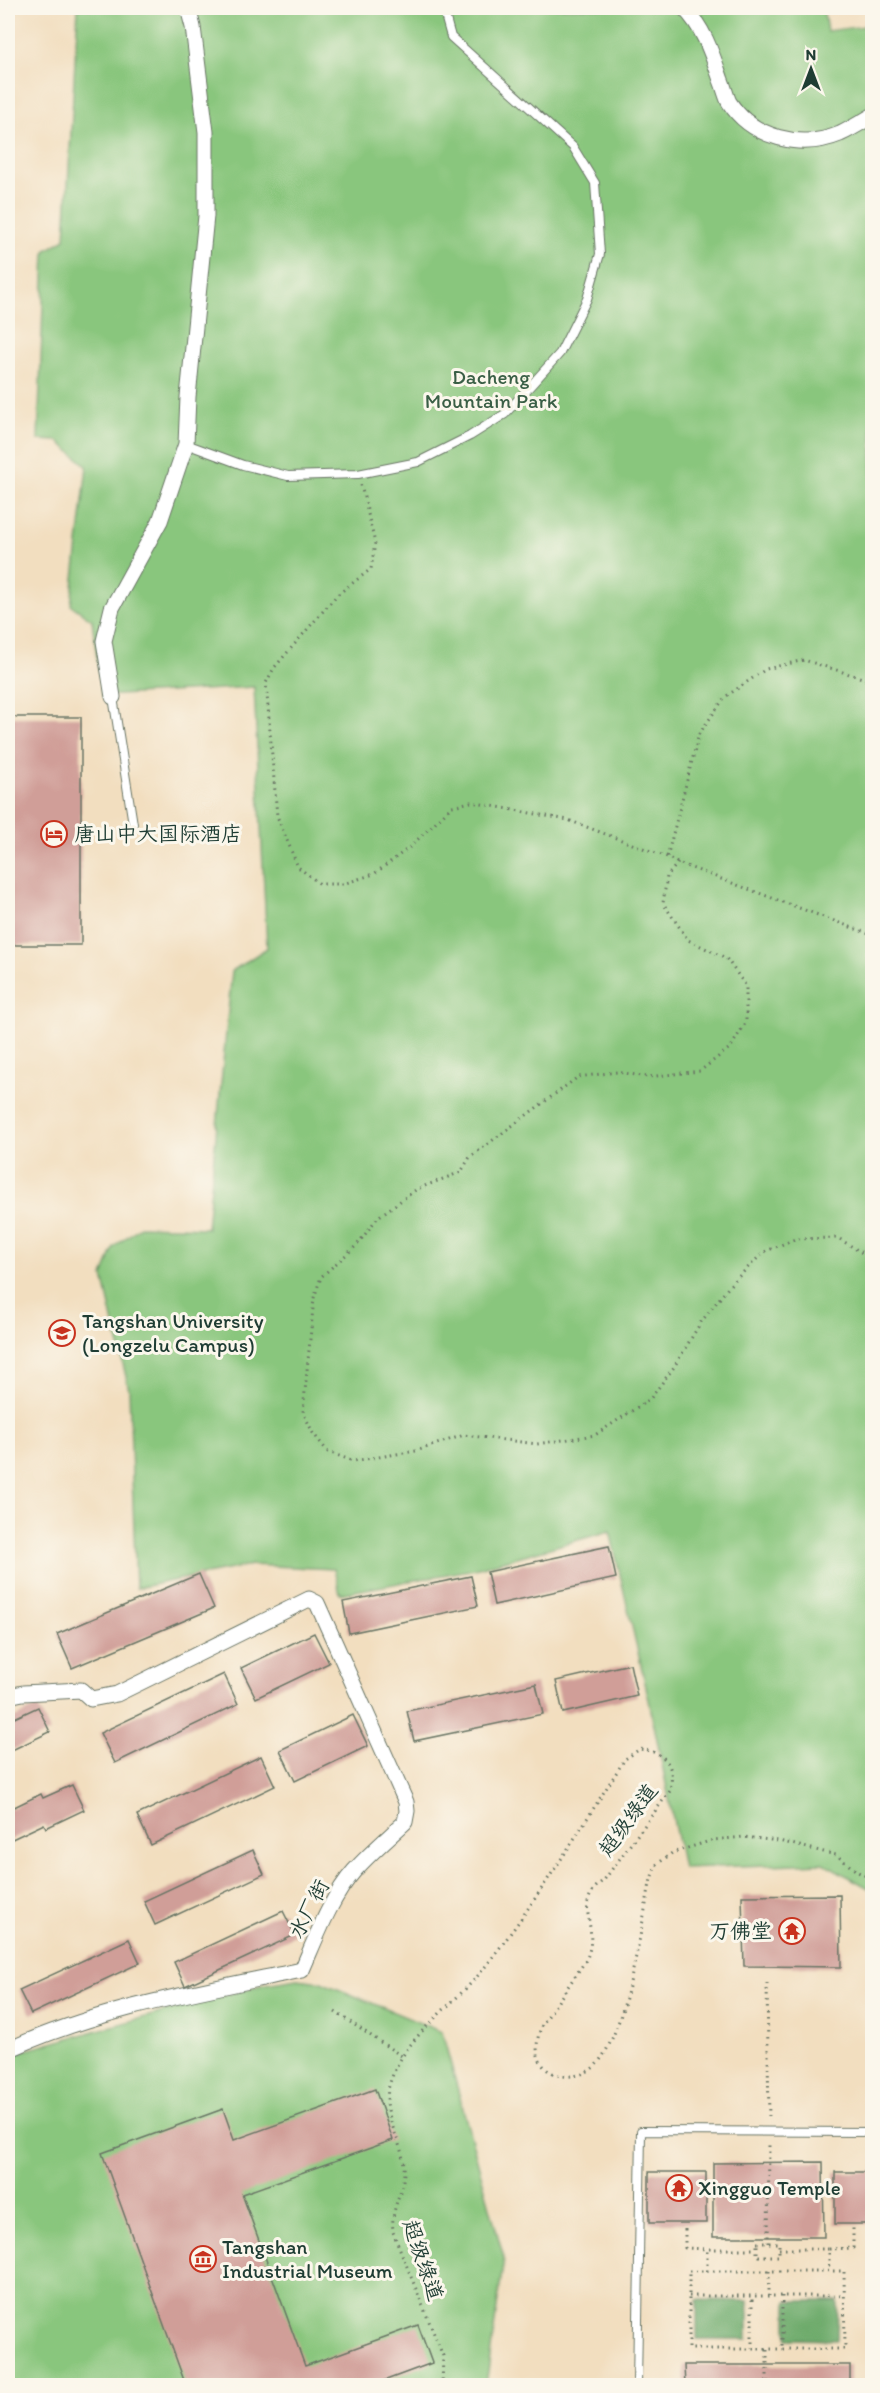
<svg xmlns="http://www.w3.org/2000/svg" width="880" height="2393" font-family="Itim,'LXGW WenKai TC',sans-serif">
<style>
.green{fill:#89c67d;stroke:#548258;stroke-width:1.5}
.forest{fill:#6eab6c;stroke:#467450;stroke-width:1.5}
.building{fill:#d09e98}
.lines{fill:none;stroke-linecap:round;stroke-linejoin:round}
.lane-casing{stroke:#697565;stroke-width:10}
.street-casing{stroke:#697565;stroke-width:17}
.path{stroke:#697565;stroke-width:3;stroke-dasharray:1.5 4.5;stroke-linecap:butt}
.lane{stroke:#fff;stroke-width:8}
.street{stroke:#fff;stroke-width:15}
.labels{text-anchor:middle;stroke-width:6;stroke-linejoin:round;paint-order:stroke}
.park-label{font-size:21px;fill:#3a5f46;stroke:#fbf7ec}
.poi-label{font-size:21px;fill:#1f3d34;stroke:#fbf7ec;text-anchor:start}
.street-label{font-size:21px;fill:#1f3d34;stroke:#fbf7ec}
</style>
<rect width="100%" height="100%" fill="#fbf7ec"/>
<filter id="ink" filterUnits="userSpaceOnUse"><feTurbulence type="fractalNoise" baseFrequency=".0167" numOctaves="2"/><feDisplacementMap in="SourceGraphic" scale="12" xChannelSelector="R" yChannelSelector="G"/><feConvolveMatrix kernelMatrix="1 2 1 2 8 2 1 2 1" color-interpolation-filters="sRGB"/></filter>
<filter id="wash" filterUnits="userSpaceOnUse"><feTurbulence type="fractalNoise" baseFrequency=".008" numOctaves="4" result="noise"/><feDisplacementMap in="SourceGraphic" scale="24" xChannelSelector="R" yChannelSelector="G"/><feGaussianBlur stdDeviation="1.35" result="paint"/><feColorMatrix in="noise" values="0 0 0 0 0 0 0 0 0 0 0 0 0 0 0 0 0 1.4 0 .05"/><feComposite in="paint" operator="in"/></filter>
<g filter="url(#wash)">
<rect width="100%" height="100%" fill="#f2debf"/>
<path class="green" d="M78 8H823L827 31 872 25V1890L824 1863 683 1868 649 1700 610 1531 475 1569 340 1594 334 1569 251 1565 136 1588 129 1390 103 1276 114 1247 141 1226 207 1228 232 971 267 948 254 687 102 696 92 620 71 605 87 466 58 441 38 440 45 251 65 239Z
M298 1979 321 1982 442 2032 504 2258 486 2385 8 2386V2055L265 1984Z"/>
<path class="forest" d="M697 2300 748 2301V2339H697Z
M787 2301H838L837 2340 787 2339Z"/>
<g id="blocks">
<path class="building" d="M8 717H81V945H8Z
M609 1546 616 1578 494 1605 487 1572Z
M199 1574 214 1608 72 1668 57 1634Z
M471 1576 478 1606 349 1633 343 1602Z
M314 1633 329 1663 256 1698 241 1668Z
M630 1664 637 1696 563 1713 556 1681Z
M224 1674 238 1704 115 1763 100 1733Z
M536 1684 543 1714 414 1741 407 1711Z
M38 1707 50 1732 12 1750 10 1746 8 1747V1721Z
M353 1715 368 1746 295 1781 280 1750Z
M261 1756 275 1786 151 1845 137 1815Z
M72 1785 84 1810 46 1828 44 1824 8 1841V1810L41 1794 43 1798Z
M253 1850 264 1874 155 1925 144 1901Z
M840 1895 841 1967 744 1966 742 1896Z
M283 1911 295 1935 185 1986 174 1962Z
M129 1939 140 1963 31 2014 19 1990Z
M375 2089 393 2140 242 2194 305 2366 418 2325 432 2363 370 2386H186L102 2153 223 2109 234 2140Z
M823 2162 824 2237H713V2163Z
M649 2172H706V2223H649Z
M835 2172H872V2224H835Z
M684 2365H850V2386H685Z"/>
</g>
</g>
<g filter="url(#ink)">
<use href="#blocks" fill-opacity="0" stroke="#697565" stroke-width="1.5"/>
<g class="lines">
<defs>
<path id="lane" d="M186 444 243 465 288 476 358 474 418 462 470 436 505 414 560 353 587 299 600 254 595 183 573 147 451 37 443 8
M113 697 133 824
M637 2386 641 2131 872 2132"/>
<path id="street" d="M684 8C704 28 712 54 721 80 724 87 726 96 729 102 752 138 801 150 840 134 851 129 862 122 872 116
M113 697 104 641 112 608 160 521 186 444 188 397 206 216V132L193 27 188 8
M8 1696 23 1693 81 1690 91 1699 117 1694 309 1599 317 1603 406 1802 407 1811 405 1822C388 1838 370 1853 354 1871 331 1897 316 1938 302 1970 203 1991 100 2008 8 2050"/>
</defs>
<use href="#lane" class="lane-casing"/>
<use href="#street" class="street-casing"/>
<path class="path" d="M361 485 375 543 371 569 337 595 274 668 266 683 277 816 298 867 320 884H343L374 874 410 847 452 806 471 802 568 820 667 857
M872 681 804 660 766 669 725 697 699 734 667 857 678 863 872 935
M678 863 667 876 663 903 688 940 726 958 746 986V1022L731 1047 700 1071 648 1077 617 1072 578 1077 470 1157 461 1172 417 1189 378 1217 357 1245 321 1277 314 1298 303 1412 313 1433 328 1452 353 1461 416 1451 464 1435 537 1444 595 1435 650 1399 674 1367 701 1322 731 1284 764 1252 795 1239 838 1238 872 1259
M767 1983 769 2121
M335 2012 403 2057
M685 2229V2248L707 2249
M757 2243H779V2256H757Z
M768 2243 769 2143
M779 2249H829V2271
M829 2249 853 2248V2228
M689 2271H844L845 2349H689Z
M707 2271V2249H757
M769 2271V2296
M689 2296H844
M782 2296V2349
M752 2349V2296
M767 2350V2386
M442 2386 443 2356 393 2232C390 2206 406 2189 404 2165 401 2138 381 2114 389 2086 403 2035 455 2006 485 1967 537 1901 580 1829 625 1759L640 1749C667 1753 675 1765 670 1791L604 1880C570 1905 602 1925 586 1960L542 2025C537 2037 534 2053 542 2064 553 2081 582 2079 595 2066 627 2033 641 1925 651 1879L656 1865 672 1853 713 1840 744 1837 779 1841 836 1855 858 1872 872 1879"/>
<use href="#lane" class="lane"/>
<use href="#street" class="street"/>
</g>
</g>
<defs>
<symbol id="hotel-ring" viewBox="-11 -11 22 22"><circle r="9.5" fill="#fbf7ec" stroke="#c8321e" stroke-width="1.5"/><path d="M-6-4.5h1.5V1H6V5H4.5V3h-9V5H-6ZM-4 0a1.8 1.8 0 1 1 3.6 0ZM.5 0V-2.5h3Q6-2.5 6 0Z" fill="#c8321e"/></symbol>
<symbol id="university-ring" viewBox="-11 -11 22 22"><circle r="9.5" fill="#fbf7ec" stroke="#c8321e" stroke-width="1.5"/><path d="M0-5L7-2L0 1L-7-2ZM-4 1L0 2.5L4 1V4Q0 6-4 4Z" fill="#c8321e"/></symbol>
<symbol id="temple-ring" viewBox="-11 -11 22 22"><circle r="9.5" fill="#fbf7ec" stroke="#c8321e" stroke-width="1.5"/><path d="M0-6L5-2H3V0L6.5 2.5H4V6H1.5V3h-3V6H-4V2.5H-6.5L-3 0V-2H-5Z" fill="#c8321e"/></symbol>
<symbol id="museum-ring" viewBox="-11 -11 22 22"><circle r="9.5" fill="#fbf7ec" stroke="#c8321e" stroke-width="1.5"/><path d="M0-6L6-3V-2H-6V-3ZM-5-1h2V3h-2ZM-1-1h2V3h-2ZM3-1h2V3H3ZM-6 4H6V6H-6Z" fill="#c8321e"/></symbol>
</defs>
<g fill-rule="evenodd">
<use href="#hotel-ring" x="39" y="819" width="30" height="30"/>
<use href="#university-ring" x="47" y="1318" width="30" height="30"/>
<use href="#temple-ring" x="777" y="1916" width="30" height="30"/>
<use href="#temple-ring" x="664" y="2173" width="30" height="30"/>
<use href="#museum-ring" x="188" y="2244" width="30" height="30"/>
</g>
<g class="labels">
<g class="park-label">
<text x="491" y="384">Dacheng<tspan x="491" dy="24">Mountain Park</tspan></text>
</g>
<g class="poi-label">
<text x="74" y="841">唐山中大国际酒店</text>
<text x="82" y="1328">Tangshan University<tspan x="82" dy="24">(Longzelu Campus)</tspan></text>
<text x="772" y="1938" text-anchor="end">万佛堂</text>
<text x="698" y="2195">Xingguo Temple</text>
<text x="222" y="2254">Tangshan<tspan x="222" dy="24">Industrial Museum</tspan></text>
</g>
<g class="street-label">
<text transform="translate(628 1820) rotate(-54)" y="7">超级绿道</text>
<text transform="translate(309 1909) rotate(-63)" y="7">水厂街</text>
<text transform="translate(423 2260) rotate(71)" y="7">超级绿道</text>
</g>
</g>
<rect width="880" height="2393" fill="none" stroke="#fbf7ec" stroke-width="30"/>
<g transform="translate(811 69)" stroke="#fbf7ec" stroke-width="4.5" paint-order="stroke">
<path d="M0-4.5L10 22L0 15L-10 22Z" fill="#1f3d34"/>
<text y="-9" font-size="16" font-weight="bold" text-anchor="middle" fill="#1f3d34">N</text>
</g>
</svg>
